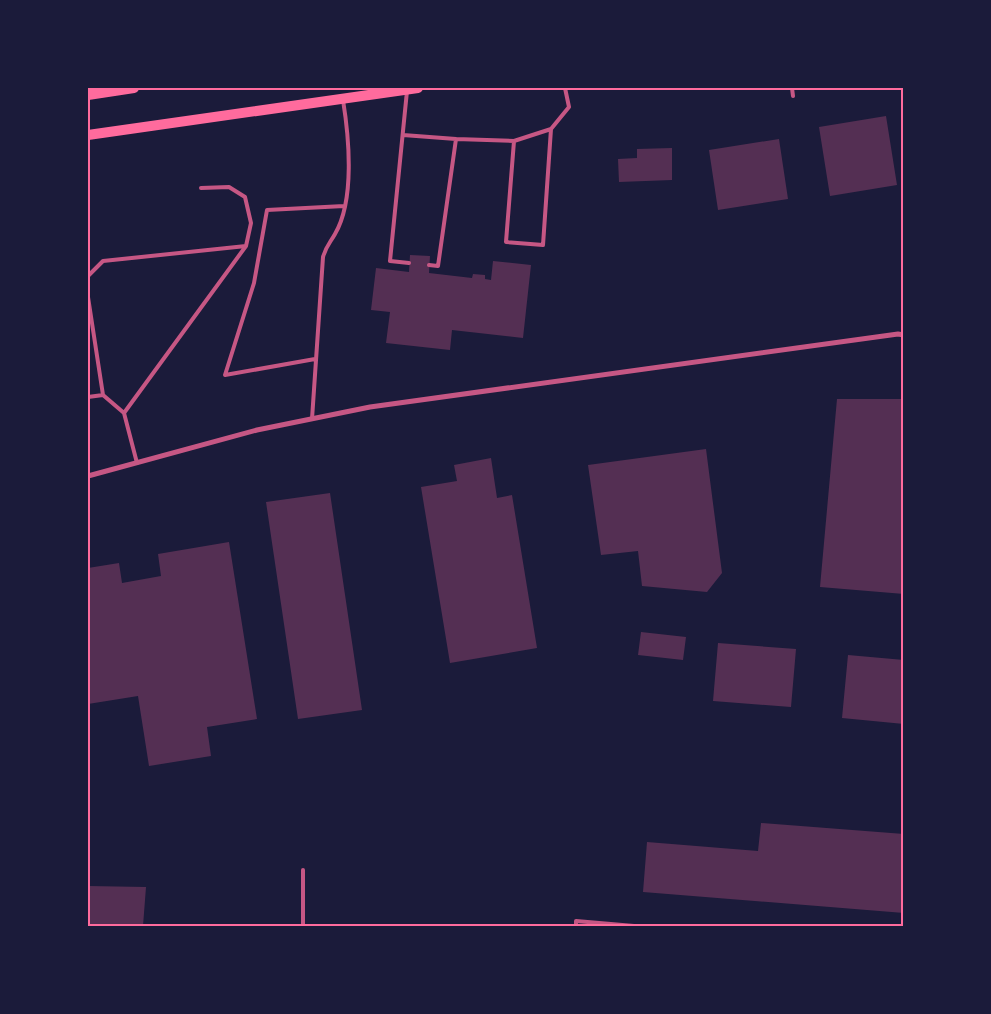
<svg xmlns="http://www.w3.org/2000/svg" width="991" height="1014" font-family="Cabin,sans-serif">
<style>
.building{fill:#542f53}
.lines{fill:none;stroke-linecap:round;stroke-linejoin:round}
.service{stroke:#c65784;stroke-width:4}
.minor{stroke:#c65784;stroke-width:5}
.secondary{stroke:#ff6b9d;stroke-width:10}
.neatline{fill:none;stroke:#ff6b9d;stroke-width:2}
</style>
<rect width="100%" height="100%" fill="#1b1b3a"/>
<path class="building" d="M886 116 897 185 830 196 819 127Z
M779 139 788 199 718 210 709 150Z
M672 148V180L619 182 618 159 637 158V149Z
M410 255 430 256 429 273 472 278 473 274 485 275V279L491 280 493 261 531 265 523 338 452 330 450 350 386 343 390 312 371 310 376 268 409 272Z
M837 399H904V594L820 587Z
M706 449 722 573 707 592 642 586 638 551 601 555 588 465Z
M491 458 497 498 512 495 537 648 450 663 421 487 457 481 454 465Z
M330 493 362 710 298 719 266 502Z
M229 542 257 719 207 727 211 756 149 766 138 696 88 704V568L119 563 122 583 161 576 158 554Z
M641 632 686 637 683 660 638 655Z
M718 643 796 649 791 707 713 701Z
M848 655 904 660V724L842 718Z
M761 823 904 834V913L643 892 647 842 758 851Z
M88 886 146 887 143 926H88Z"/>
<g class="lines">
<path class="service" d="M792 88 793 96
M407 91 390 261 409 263
M551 129 569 107 565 88
M403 135 456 139 438 266 429 265
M456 139 514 141 506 242 543 245 551 129 514 141
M88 276 103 261 246 246
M88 297 103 395 124 413 137 463
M315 359 225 375 254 283 267 210 344 206
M88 397 103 395
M124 413 246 246 251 223 245 197 229 187 201 188
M312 419 323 257C326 246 330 243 335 234 355 200 349 137 343 100
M303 870V926
M576 926V921L634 926"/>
<path class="minor" d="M88 476 257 430 370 407 898 334 904 335"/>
<path class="secondary" d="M88 95 134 88
M88 135 418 88"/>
</g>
<rect width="991" height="1014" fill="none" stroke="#1b1b3a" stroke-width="178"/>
<rect x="89" y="89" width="813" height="836" class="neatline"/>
</svg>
